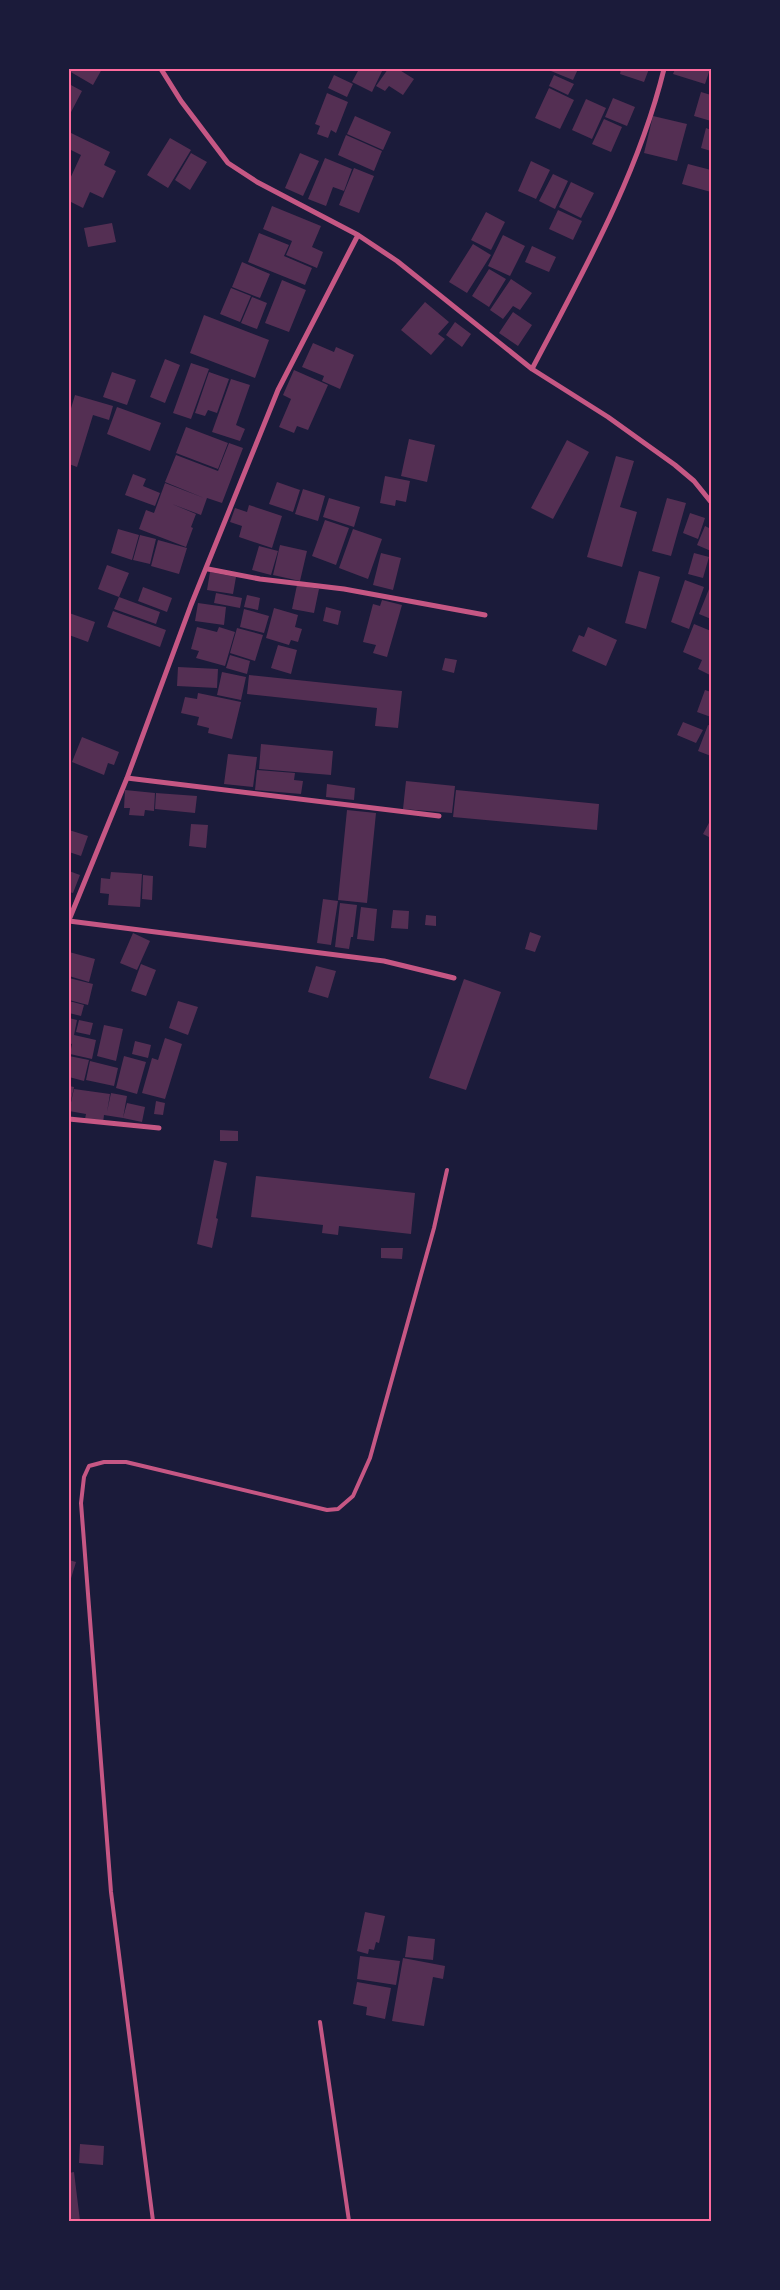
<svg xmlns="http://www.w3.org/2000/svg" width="780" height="2290" font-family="'Work Sans',sans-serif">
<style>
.building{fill:#542f53}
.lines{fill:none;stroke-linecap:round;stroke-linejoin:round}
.service{stroke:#c65784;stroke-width:4}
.minor{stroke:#c65784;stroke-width:5}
.neatline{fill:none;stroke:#ff6b9d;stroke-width:2}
</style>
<rect width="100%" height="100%" fill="#1b1b3a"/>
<path class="building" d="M69 69H102L93 85 69 71Z
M359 69H383L372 92 352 82Z
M388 69H398L414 79 403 95 389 86 385 91 376 86Z
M546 69H578L573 80Z
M621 69H649L644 82 620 74Z
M675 69H710L705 84 673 74Z
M334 75 353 84 347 97 328 88Z
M554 75 574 84 568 95 549 86Z
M69 84 82 91 69 116Z
M549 88 574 100 560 129 535 118Z
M701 92 711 95V121L694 116Z
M327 93 348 102 336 133 331 130 328 138 317 134 320 126 315 124Z
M613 98 635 107 627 126 605 117Z
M586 99 606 108 592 139 572 130Z
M355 116 391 132 383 150 347 134Z
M653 116 687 124 677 161 644 153Z
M604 119 622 127 611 152 592 144Z
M706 128 711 130V151L701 148Z
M69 132 110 152 104 165 116 171 103 198 90 192 83 208 69 201V181L81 155 69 149Z
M346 135 382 151 374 171 338 155Z
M170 138 191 150 168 188 147 175Z
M191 153 207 162 190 190 175 180Z
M300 153 319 161 303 196 285 188Z
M325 158 352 169 344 191 333 187 326 206 308 199Z
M531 161 550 170 536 199 518 191Z
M688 164 711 170V192L682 184Z
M354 168 374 176 359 213 339 205Z
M553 174 568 181 555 209 539 201Z
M571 182 594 193 581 218 559 207Z
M272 206 321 226 312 247 323 252 317 268 286 255 292 241 263 229Z
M558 210 582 221 573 240 549 229Z
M486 212 505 222 491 250 471 240Z
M112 223 116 242 88 247 84 228Z
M259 233 289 245 284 256 312 268 305 285 248 262Z
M503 235 525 246 510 276 488 266Z
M473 244 491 255 467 293 449 282Z
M532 246 556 257 549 272 525 262Z
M242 262 270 274 260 298 232 287Z
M489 269 506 279 489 307 472 296Z
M511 279 532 293 520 310 513 306 503 319 490 310Z
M282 280 306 290 289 332 265 323Z
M231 288 251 296 240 322 220 314Z
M252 297 267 303 257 329 241 323Z
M425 302 449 322 438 334 445 339 431 355 401 330Z
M513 312 532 325 518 346 499 333Z
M204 315 269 340 255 378 190 353Z
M455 322 471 334 462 347 446 335Z
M313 343 334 352 336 347 354 355 340 389 322 381 324 376 302 367Z
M165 359 180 365 165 403 150 397Z
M191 363 209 369 191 419 173 413Z
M294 370 328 385 308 430 297 426 294 433 279 427 291 399 283 395Z
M112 372 136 380 127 405 103 397Z
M209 372 229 379 217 413 208 410 205 416 195 413Z
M231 379 250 385 236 425 245 429 240 441 212 432Z
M75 395 113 406 109 420 93 415 77 467 69 464V415Z
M117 407 161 423 150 451 107 434Z
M186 427 228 443 218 469 176 453Z
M409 439 435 445 427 482 401 476Z
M567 440 589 452 553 519 531 508Z
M229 443 243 448 222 503 207 498 201 515 172 504 196 514 191 527 193 528 186 547 139 529 146 510 154 513 165 483 204 498 165 482 176 455 218 471Z
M616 456 634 461 620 507 637 512 622 567 587 557Z
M133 474 146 479 143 486 160 493 155 506 125 495Z
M385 476 410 481 406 502 396 500 395 506 380 503Z
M277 482 300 490 293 512 269 504Z
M303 489 325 496 318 521 295 514Z
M329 498 360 507 354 527 323 517Z
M667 498 686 503 671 556 652 551Z
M249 505 282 516 272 548 239 537 242 526 230 522 235 508 247 512Z
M690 513 705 518 698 539 683 533Z
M325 520 349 528 336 565 312 556Z
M705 526 711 529V551L697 545Z
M118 529 139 535 132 560 111 553Z
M353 529 382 539 368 579 339 568Z
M140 535 156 539 150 564 133 560Z
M158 540 187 548 179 574 151 566Z
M280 545 307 551 300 581 273 575Z
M259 546 278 551 271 575 252 570Z
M381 553 401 558 393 590 373 585Z
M694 553 709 557 703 578 688 574Z
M107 565 129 573 119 597 98 589Z
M639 571 660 577 646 629 625 623Z
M210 572 236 577 233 594 207 590Z
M685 580 704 587 689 629 671 622Z
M711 584V619L699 614Z
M297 585 319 589 314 613 292 609Z
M143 587 172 598 167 612 138 601Z
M216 593 242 598 240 608 214 603Z
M247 595 260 598 258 610 244 607Z
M119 597 160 612 156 624 114 609Z
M382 600 402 605 387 657 373 653 376 645 363 642 373 604 380 606Z
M198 603 226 607 224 625 195 621Z
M326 607 341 611 338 625 323 621Z
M274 608 298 615 295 627 302 629 298 642 291 640 289 645 266 638Z
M244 609 269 616 264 633 240 627Z
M113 611 166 630 160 647 107 627Z
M69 613 95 622 88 642 69 635Z
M694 624 711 631 710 675 698 669 702 660 683 652Z
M197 627 217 632 219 627 235 632 225 666 196 658 199 651 191 649Z
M588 627 617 640 606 666 572 651 579 635 584 637Z
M237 628 263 635 255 661 230 653Z
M278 645 297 650 291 674 271 668Z
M230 655 250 661 247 674 226 668Z
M445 658 457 660 454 673 442 670Z
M178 667 218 669 217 688 177 686Z
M222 672 246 677 241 700 217 695Z
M249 675 402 691 398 728 375 726 377 708 247 694Z
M705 690 711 692V717L697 712Z
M198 693 241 702 232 739 208 733 209 728 197 725 199 717 181 713 185 697 197 699Z
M683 722 703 730 696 743 677 735Z
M708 725 711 726V756L698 751Z
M82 737 119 752 114 765 108 763 104 775 72 762Z
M261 744 333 751 331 775 259 769Z
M228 754 257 757 253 787 224 784Z
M257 770 295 773 294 780 303 781 301 794 255 790Z
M406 781 455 786 452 813 403 809Z
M327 784 355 788 354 800 326 797Z
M125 790 155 793 154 811 145 810 144 816 129 815 130 808H124Z
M456 790 599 804 597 830 453 817Z
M156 793 197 796 195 813 155 809Z
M347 810 376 813 367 903 338 900Z
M710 821 711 822V838L703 834Z
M191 824 208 825 206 848 189 846Z
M69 830 88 836 81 856 69 852Z
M69 871 80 875 73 893 69 892Z
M111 872 142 874 140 907 108 905 109 894 100 893 101 878 110 879Z
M143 875 153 876 152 900 142 899Z
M323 899 338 901 331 945 317 943Z
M340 903 357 905 353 937H351L349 949 335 947Z
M361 907 377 909 374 941 357 939Z
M393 910 409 911 408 929 391 928Z
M426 915 436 916V926L425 925Z
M530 932 541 936 535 952 525 949Z
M133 933 150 941 137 970 120 963Z
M69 952 95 959 89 982 69 976Z
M141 964 156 970 146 996 131 991Z
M316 966 336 971 328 998 308 992Z
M69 978 93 984 88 1005 69 1000Z
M464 979 501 992 466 1090 429 1078Z
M69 1001 84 1005 81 1016 69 1013Z
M178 1001 198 1007 188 1035 169 1028Z
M69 1018 77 1020 74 1035 96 1040 92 1059 70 1054 72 1044 69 1043Z
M79 1020 93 1023 90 1035 76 1032Z
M104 1025 123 1029 116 1061 97 1056Z
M165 1038 182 1044 165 1099 142 1093 152 1058 158 1060Z
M135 1041 151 1045 148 1058 132 1054Z
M69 1056 89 1060 84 1081 69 1077Z
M124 1056 146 1062 137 1094 116 1088Z
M90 1061 118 1068 114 1086 86 1080Z
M69 1086 74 1087 70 1105H69Z
M74 1089 110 1094 107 1112 111 1093 127 1096 123 1118 104 1115 103 1123 85 1119 86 1114 69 1111Z
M156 1101 165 1103 163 1115 154 1114Z
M127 1103 145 1107 142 1122 123 1118Z
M220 1130 238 1131V1141H220Z
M214 1160 227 1163 216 1218 218 1219 212 1248 197 1244Z
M256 1176 415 1193 411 1234 339 1226 338 1235 322 1233 323 1225 251 1217Z
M381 1248H403L402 1259 381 1258Z
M69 1560 76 1562 69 1585Z
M365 1912 385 1916 379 1943 376 1942 374 1950 369 1949 368 1954 357 1951Z
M408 1936 435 1939 433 1960 405 1957Z
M360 1956 400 1961 396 1985 357 1979Z
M403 1958 445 1966 443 1979 433 1977 424 2026 392 2021Z
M357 1982 391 1988 385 2019 366 2015 367 2007 353 2004Z
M80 2144 104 2146 103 2165 79 2163Z
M74 2172 80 2221H69V2173Z"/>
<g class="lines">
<path class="service" d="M320 2022 349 2221
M153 2221 111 1892 81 1503 84 1477 89 1466 104 1462H126L327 1510 338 1509 353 1496 370 1458 434 1228 447 1170"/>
<path class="minor" d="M161 69 181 101 228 163 257 182 358 235 397 261 532 369 608 417 675 465 694 481 711 502
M532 369C583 272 638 175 664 69
M208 569 260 579 344 589 485 615
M127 778 439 816
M69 920 127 778 191 605 278 390 358 235
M69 921 384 961 454 978
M69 1119 159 1128"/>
</g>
<rect width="780" height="2290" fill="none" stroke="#1b1b3a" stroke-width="140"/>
<rect x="70" y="70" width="640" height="2150" class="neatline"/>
</svg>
